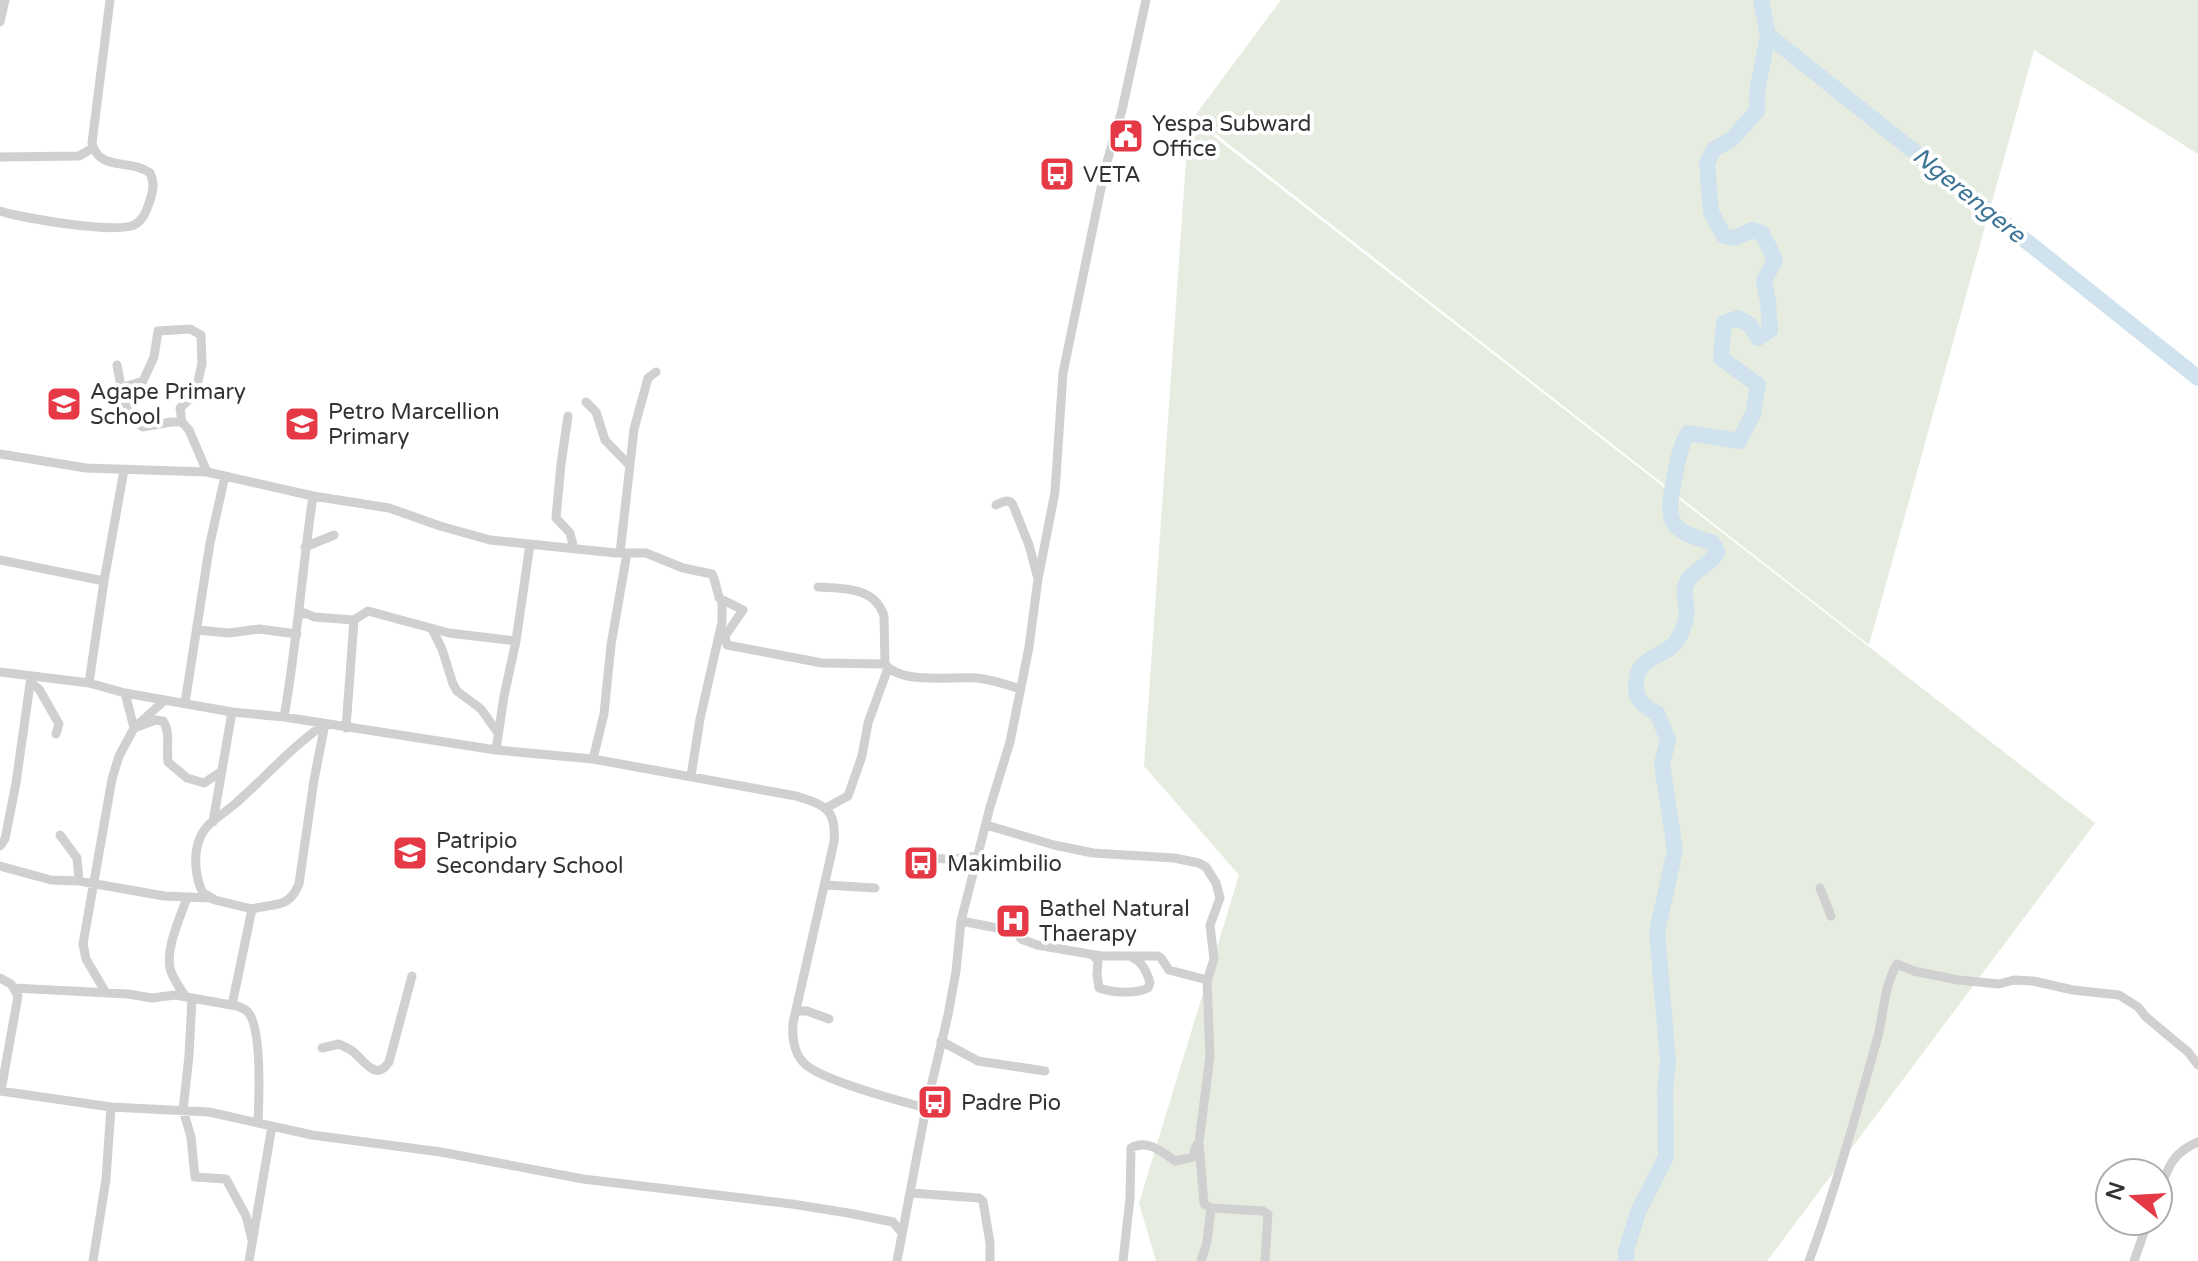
<svg xmlns="http://www.w3.org/2000/svg" width="2198" height="1261" font-family="'Varela Round',sans-serif">
<style>
.green{fill:#e6ecdf}
.lines{fill:none;stroke-linecap:round;stroke-linejoin:round}
.river{stroke:#cfe2ee;stroke-width:16}
.minor{stroke:#d0d0d0;stroke-width:9}
.labels{text-anchor:middle;stroke-width:8;stroke-linejoin:round;paint-order:stroke}
.poi-label{font-size:22px;fill:#333;stroke:#fff;text-anchor:start}
.water-label{font-size:24px;font-style:italic;fill:#3f7597;stroke:#fff}
</style>
<rect width="100%" height="100%" fill="#fff"/>
<path class="green" d="M1281 0H2198V154L2034 50 1869 645 1194 117Z
M1189 117 2095 823 1767 1261H1156L1139 1203 1239 875 1144 766Z"/>
<g class="lines">
<path class="river" d="M1761 0 1768 35 2198 378
M1626 1261V1251L1638 1212 1666 1157 1665 1092 1668 1061 1657 932 1675 850 1662 764 1668 740 1657 713C1644 707 1635 700 1636 685 1637 652 1667 660 1679 637 1682 631 1686 620 1687 613 1687 605 1683 596 1685 588 1689 569 1712 567 1717 551L1712 542C1665 531 1666 518 1675 475 1678 460 1680 446 1688 433L1739 441 1753 414 1758 385 1721 358 1724 323 1738 318 1750 325 1758 338 1770 330 1768 302 1764 281 1775 260 1762 233 1752 230 1735 238 1724 236 1711 212 1707 163 1714 149 1731 140 1757 111V92L1768 35"/>
<path class="minor" d="M0 22 5 0
M0 157 79 156 93 148
M0 211C22 218 119 235 136 224 144 219 147 210 149 203 153 192 155 183 150 173 129 158 99 172 92 143L110 0
M117 365 122 392 130 418 143 427 171 422H182L189 430 207 472
M121 388 143 381 154 357 158 331 190 329 201 335 202 364 195 394 180 408 182 422
M586 402 596 412 605 440 630 466
M568 416 561 464 556 518 570 533 574 549
M0 454 86 468 207 472 313 496 389 508 440 526 490 540 616 553H646L683 568 712 574C717 583 716 595 722 601V622L700 719 691 776
M996 505C1002 502 1009 498 1013 505L1029 545 1037 575
M305 547 334 535
M620 553 634 429 648 378 656 372
M0 560 104 581
M818 587C843 588 875 587 884 616L885 664C901 685 952 676 977 678 992 680 1006 684 1020 689
M719 598 743 610 725 636 727 645 822 663 885 664
M299 616 305 613 314 617 354 620 368 611 449 633 516 641
M432 629 442 649 453 684 457 691 481 709 498 733
M197 630 229 633 259 629 297 634
M0 672 89 683 125 693 232 712 284 717 496 750 593 759 796 796C825 805 837 809 834 842L793 1023C792 1037 794 1054 805 1064 823 1081 900 1101 926 1108
M31 683 39 689 59 724 56 734
M89 683 104 581 124 470
M125 693 134 728 156 720 163 721C171 732 166 748 168 762L187 778 204 783 222 771
M185 703 210 543 225 476
M284 717C297 644 302 570 313 496
M346 728 354 620
M496 750 504 696 516 641 530 544
M593 759 604 714 611 645 627 553
M826 808 848 796 862 756 868 723 888 668
M213 822 232 712
M986 825 1054 845 1093 853 1174 858 1199 863 1206 867 1216 883 1220 898 1210 925 1214 959 1207 981
M60 835 77 858 79 881
M0 846 5 839 16 783 31 677
M918 865C928 856 937 859 950 859 959 859 968 857 977 856
M0 866 51 880 79 881 164 896 210 898
M826 885 875 888
M1820 888 1831 916
M252 909 215 900 203 893C195 878 193 854 200 838 206 822 224 814 236 803 266 777 292 746 325 724
M961 921 1013 931 1018 933 1021 939 1037 945 1101 956H1158L1161 958 1169 970 1207 980 1210 1056 1199 1142 1195 1148 1193 1157 1175 1161C1161 1151 1147 1139 1131 1148L1130 1198 1123 1261
M1093 955 1098 961 1097 975 1099 988C1113 993 1135 994 1148 988L1150 983C1147 971 1142 962 1132 957
M0 978 11 984 18 996 1 1091
M14 988 128 994 152 998 175 995 237 1006C242 1008 245 1009 248 1012 262 1028 259 1101 258 1123
M106 993 86 959 83 944 112 779 119 756 134 728 165 700
M186 997C180 988 172 978 170 968 166 948 180 917 187 898
M192 998 189 1056 183 1110 191 1137 195 1177 226 1179 246 1216 252 1240
M232 1005 252 909C274 903 289 909 299 884L314 780 325 724
M796 1011H807L829 1019
M941 1041 978 1061 1045 1071
M322 1048 339 1044C343 1046 347 1048 351 1050 364 1059 375 1083 389 1062L412 976
M0 1091 111 1107 209 1112 312 1135 441 1152 583 1179 792 1204 848 1213 893 1222 902 1233
M1199 1144 1204 1204 1211 1208 1263 1211 1268 1214 1265 1261
M911 1193 979 1198 983 1201 990 1243V1261
M2158 1195C2168 1169 2170 1154 2198 1142
M93 1261 106 1179 111 1107
M249 1261 272 1126
M897 1261 926 1108 948 1015 956 971 961 921 990 807 1010 742 1029 647 1038 579 1055 492 1063 373 1105 169 1122 110 1146 0
M1201 1261 1207 1242 1211 1208
M1809 1261C1836 1188 1857 1111 1878 1036 1884 1012 1884 985 1897 964L1914 971 1958 980 1999 984 2014 980 2033 981 2073 990 2119 995 2138 1007 2146 1017 2188 1052 2198 1065
M2134 1261 2148 1221"/>
</g>
<defs>
<symbol id="civic-square" viewBox="-11 -11 22 22"><rect x="-9" y="-9" width="18" height="18" rx="4" fill="#e63946" stroke="#fff"/><path d="M-.6-6.5H3V-4.5H.6V-3L4-1V1h2V6H-6V1h2V-1L-.6-3ZM-1.2 2.5V6h2.4V2.5Z" fill="#fff"/></symbol>
<symbol id="bus-square" viewBox="-11 -11 22 22"><rect x="-9" y="-9" width="18" height="18" rx="4" fill="#e63946" stroke="#fff"/><path d="M-5-6H5V4H4V6H2V4H-2V6H-4V4H-5ZM-3.5-4V0h7V-4ZM-3.5 1.2v1.5H-2V1.2ZM2 1.2v1.5H3.5V1.2Z" fill="#fff"/></symbol>
<symbol id="school-square" viewBox="-11 -11 22 22"><rect x="-9" y="-9" width="18" height="18" rx="4" fill="#e63946" stroke="#fff"/><path d="M0-5L7-2L0 1L-7-2ZM-4 1L0 2.5L4 1V4Q0 6-4 4Z" fill="#fff"/></symbol>
<symbol id="hospital-square" viewBox="-11 -11 22 22"><rect x="-9" y="-9" width="18" height="18" rx="4" fill="#e63946" stroke="#fff"/><path d="M-5-5h3v3.5h4V-5h3V5h-3V1.5h-4V5h-3Z" fill="#fff"/></symbol>
</defs>
<g fill-rule="evenodd">
<use href="#civic-square" x="1106" y="116" width="40" height="40"/>
<use href="#bus-square" x="1037" y="154" width="40" height="40"/>
<use href="#school-square" x="44" y="384" width="40" height="40"/>
<use href="#school-square" x="282" y="404" width="40" height="40"/>
<use href="#school-square" x="390" y="833" width="40" height="40"/>
<use href="#bus-square" x="901" y="843" width="40" height="40"/>
<use href="#hospital-square" x="993" y="901" width="40" height="40"/>
<use href="#bus-square" x="915" y="1082" width="40" height="40"/>
</g>
<g class="labels">
<g class="poi-label">
<text x="1152" y="131">Yespa Subward<tspan x="1152" dy="25">Office</tspan></text>
<text x="1083" y="182">VETA</text>
<text x="90" y="399">Agape Primary<tspan x="90" dy="25">School</tspan></text>
<text x="328" y="419">Petro Marcellion<tspan x="328" dy="25">Primary</tspan></text>
<text x="436" y="848">Patripio<tspan x="436" dy="25">Secondary School</tspan></text>
<text x="947" y="871">Makimbilio</text>
<text x="1039" y="916">Bathel Natural<tspan x="1039" dy="25">Thaerapy</tspan></text>
<text x="961" y="1110">Padre Pio</text>
</g>
<g class="water-label">
<text transform="translate(1969 195) rotate(39)" y="8">Ngerengere</text>
</g>
</g>
<g transform="translate(2134 1197) rotate(288)"><circle r="38" fill="#ffffff" stroke="#adadad" stroke-width="2"/>
<path d="M0-6L14 30L0 20L-14 30Z" fill="#e63946"/>
<text y="-12" font-size="22" font-weight="bold" text-anchor="middle" fill="#333333">N</text>
</g>
</svg>
